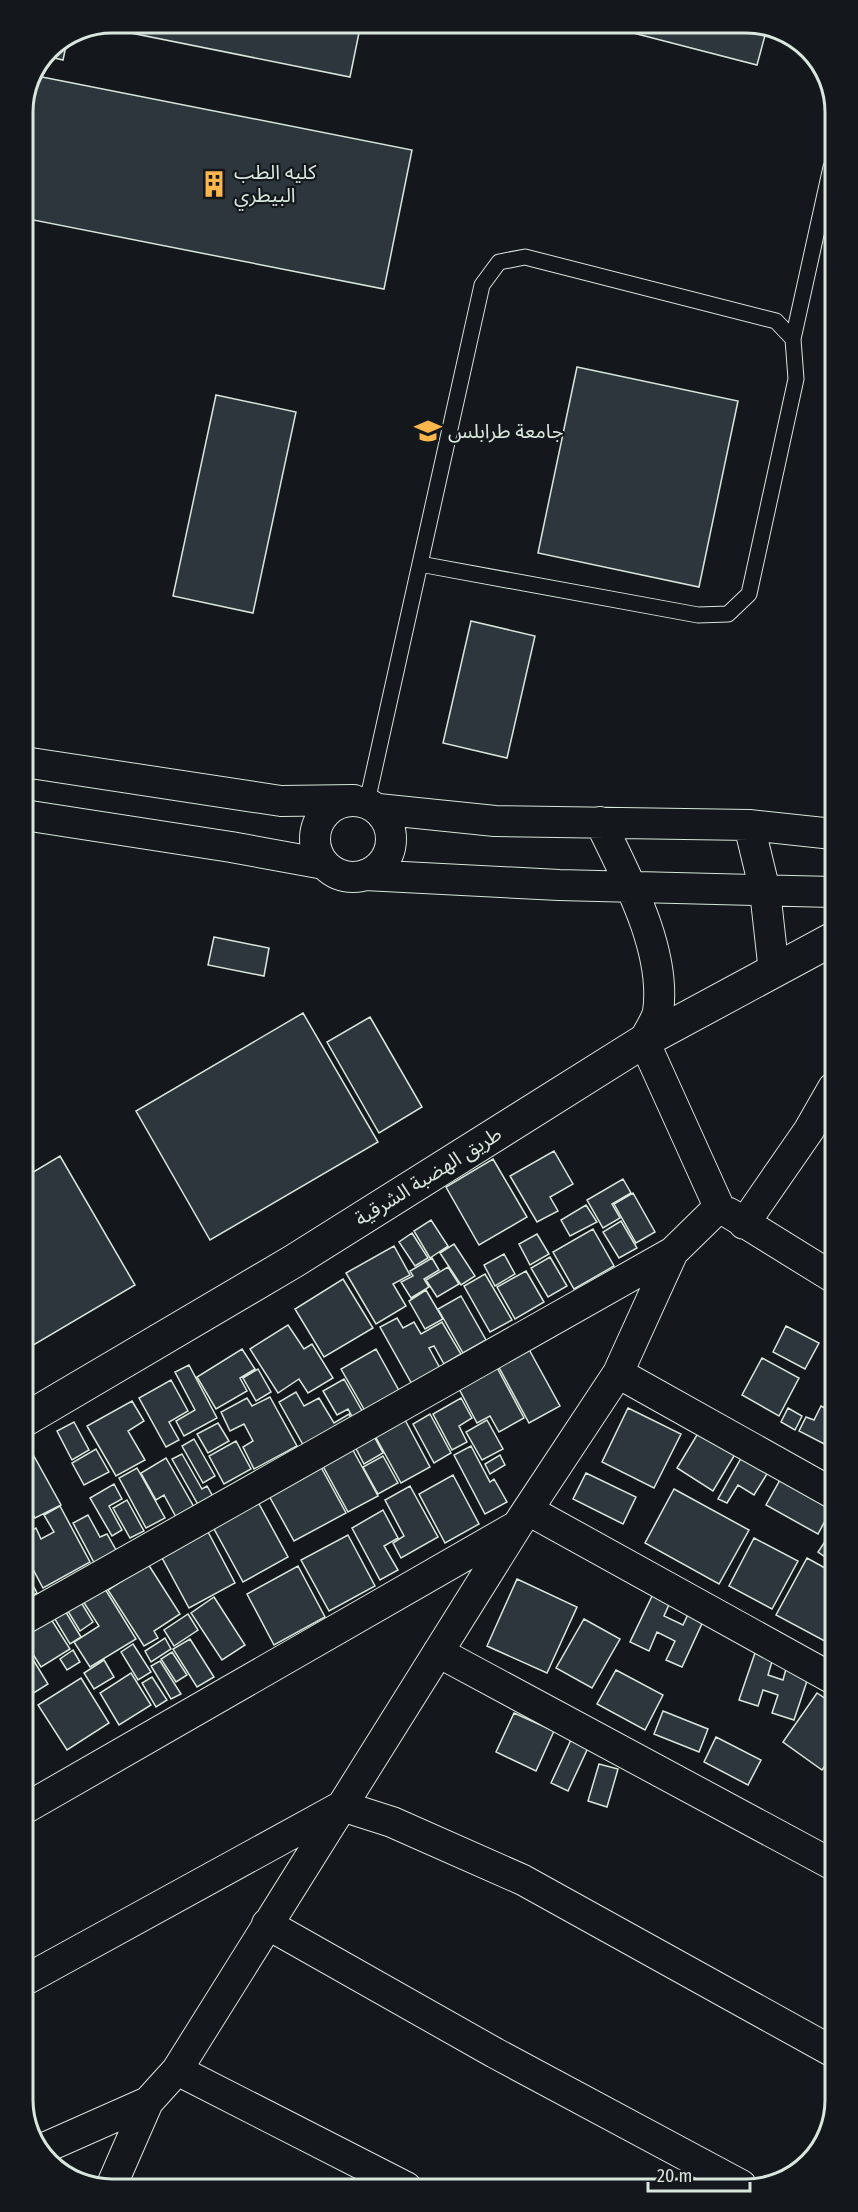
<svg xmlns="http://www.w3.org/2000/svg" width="858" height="2212" font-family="'Fira Sans Condensed','Noto Sans Arabic',sans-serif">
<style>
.building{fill:#2c363c;stroke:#d8e6dc;stroke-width:1.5}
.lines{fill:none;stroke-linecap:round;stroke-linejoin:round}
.lane-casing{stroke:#d8e6dc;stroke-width:17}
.street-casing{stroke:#d8e6dc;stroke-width:32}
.primary-casing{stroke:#d8e6dc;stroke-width:35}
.lane{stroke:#14181c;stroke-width:15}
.street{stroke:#14181c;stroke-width:30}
.primary{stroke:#14181c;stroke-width:33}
.labels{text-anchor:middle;stroke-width:4.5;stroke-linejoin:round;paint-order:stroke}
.poi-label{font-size:20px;fill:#d8e6dc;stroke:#14181c;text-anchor:start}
.street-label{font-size:20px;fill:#d8e6dc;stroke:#14181c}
.rim{fill:none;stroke:#d8e6dc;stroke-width:3}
</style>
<rect width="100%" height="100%" fill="#14181c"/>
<path class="building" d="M112 23H361L350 77 101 27Z
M612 23H752L767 28 757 65 610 27Z
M67 41 63 60 46 56 49 49Z
M37 76 412 150 384 289 23 218V107Z
M577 367 738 401 699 587 538 553Z
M216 395 296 412 253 613 173 596Z
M471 621 535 636 507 758 443 743Z
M214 937 269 948 264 976 208 965Z
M303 1013 378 1142 210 1240 136 1111Z
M370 1017 422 1107 379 1133 327 1042Z
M554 1151 573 1184 550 1197 558 1211 537 1222 510 1176Z
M60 1156 135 1285 25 1350V1177Z
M493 1159 527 1217 479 1245 446 1187Z
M623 1179 631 1193 612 1204 620 1218 603 1228 587 1200Z
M633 1193 655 1232 636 1243 614 1204Z
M586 1205 597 1222 570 1236 561 1220Z
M431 1220 448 1246 430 1258 414 1231Z
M621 1221 637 1248 619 1258 603 1232Z
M593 1229 614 1266 574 1289 553 1252Z
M412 1233 428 1258 415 1266 399 1242Z
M537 1234 549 1254 530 1265 519 1244Z
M454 1244 475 1276 461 1285 440 1253Z
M394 1246 410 1275 393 1284 406 1306 376 1324 346 1273Z
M504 1254 515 1274 495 1286 484 1265Z
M550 1257 567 1286 548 1297 531 1268Z
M432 1258 439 1270 424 1279 429 1287 411 1298 401 1282 413 1276 410 1271Z
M448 1267 459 1284 437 1297 426 1280Z
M526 1271 544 1302 515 1319 497 1287Z
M485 1274 512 1320 490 1332 464 1286Z
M343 1279 373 1328 324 1357 295 1309Z
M426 1290 443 1319 425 1329 409 1301Z
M461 1296 486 1340 463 1353 438 1309Z
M397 1318 403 1328 414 1322 421 1334 442 1322 461 1354 444 1364 434 1346 429 1348 441 1370 413 1386 380 1327Z
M288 1325 304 1349 312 1344 333 1378 308 1393 299 1379 278 1393 250 1349Z
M786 1326 819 1343 805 1369 773 1352Z
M526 1344 560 1406 529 1423 495 1360Z
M242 1349 255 1369 240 1378 247 1391 216 1409 197 1377Z
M376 1349 402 1396 368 1416 341 1369Z
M762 1358 799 1378 779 1416 742 1395Z
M494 1362 524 1418 499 1432 490 1416 477 1423 456 1383Z
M189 1365 217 1418 184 1436 176 1421 195 1410 175 1372Z
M258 1369 271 1392 256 1401 243 1378Z
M344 1379 365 1416 355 1422 348 1409 337 1415 323 1391Z
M171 1380 188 1411 169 1422 179 1440 166 1447 139 1398Z
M296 1392 304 1406 319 1398 334 1423 349 1414 353 1423 306 1450 279 1402Z
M270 1397 297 1446 254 1469 243 1447 253 1441 244 1424 230 1431 221 1412 247 1398 252 1406Z
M461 1398 472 1418 459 1426 467 1442 452 1450 433 1414Z
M132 1401 144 1421 128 1431 145 1460 116 1476 87 1426Z
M821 1406 834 1413V1449L799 1431 806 1417 814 1420Z
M628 1408 681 1434 654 1488 602 1462Z
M788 1408 802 1416 795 1430 781 1422Z
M430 1414 451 1453 434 1463 413 1424Z
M404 1418 430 1467 401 1483 374 1434Z
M487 1420 503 1449 482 1460 466 1432Z
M74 1422 89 1450 72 1460 57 1431Z
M218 1423 229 1441 208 1453 197 1434Z
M703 1425 740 1446 713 1491 677 1468Z
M370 1429 383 1453 364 1464 351 1439Z
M194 1439 215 1476 203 1483 182 1446Z
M236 1441 251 1469 224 1484 209 1456Z
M348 1441 378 1496 348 1512 318 1457Z
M471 1446 490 1482 494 1479 507 1502 485 1514 454 1455Z
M30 1449 61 1505 35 1518 26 1501V1451Z
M96 1449 109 1472 84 1485 72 1463Z
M744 1453 770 1469 754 1495 738 1485 727 1503 718 1499Z
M182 1454 202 1489 207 1486 215 1500 200 1508 172 1459Z
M500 1455 505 1465 490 1474 485 1464Z
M383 1456 398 1483 378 1494 363 1467Z
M166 1458 194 1507 176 1517 164 1495 156 1500 141 1473Z
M316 1458 346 1513 294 1541 268 1494Z
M137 1468 165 1518 146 1528 119 1478Z
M785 1471 834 1504 818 1534 766 1505Z
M586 1473 636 1497 623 1524 573 1499Z
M453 1475 479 1524 445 1543 419 1494Z
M114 1484 122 1499 109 1506 122 1530 112 1536 90 1498Z
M410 1486 438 1537 401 1558 393 1543 404 1536 385 1500Z
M674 1489 749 1530 719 1584 645 1543Z
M127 1500 144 1531 130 1538 113 1508Z
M258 1502 288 1557 243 1582 213 1527Z
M60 1506 90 1562 43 1588 26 1556V1534L36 1528 41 1539 54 1532 44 1515Z
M383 1510 398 1538 384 1546 398 1570 380 1580 352 1528Z
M88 1515 100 1537 107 1534 120 1557 97 1568 73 1523Z
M834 1528V1563L818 1552Z
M207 1530 235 1583 189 1608 161 1556Z
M348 1535 375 1586 329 1611 301 1560Z
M754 1538 798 1561 772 1609 729 1586Z
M807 1558 834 1573V1646L776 1615Z
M148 1564 180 1614 154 1631 158 1638 144 1646 108 1590Z
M298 1566 325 1617 274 1645 247 1594Z
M26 1572 37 1593 26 1599Z
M517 1579 577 1607 547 1673 487 1646Z
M102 1584 136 1639 90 1667 74 1642 99 1626 81 1598Z
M654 1592 671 1600 664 1616 683 1625 690 1610 705 1617 682 1667 666 1660 675 1641 657 1632 649 1651 630 1642Z
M76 1594 93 1622 80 1631 63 1603Z
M214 1597 245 1645 222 1660 191 1613Z
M64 1609 81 1637 70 1644 53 1616Z
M188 1614 198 1630 174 1646 164 1630Z
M49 1616 70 1649 41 1667 26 1643V1631Z
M584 1619 620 1639 592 1688 556 1668Z
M165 1638 171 1649 151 1662 145 1651Z
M190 1639 214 1677 197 1687 173 1649Z
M133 1644 151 1672 138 1680 121 1652Z
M26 1648 48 1684 32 1694 26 1684Z
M73 1650 80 1662 67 1670 60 1659Z
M172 1652 187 1675 176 1682 161 1659Z
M755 1653 773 1658 768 1675 783 1680 787 1665 810 1672 794 1720 772 1713 778 1695 763 1690 758 1706 739 1700Z
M104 1660 114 1677 94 1689 84 1673Z
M160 1661 181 1694 171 1699 151 1666Z
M616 1670 663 1695 645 1730 597 1704Z
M131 1673 151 1705 119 1725 100 1693Z
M152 1677 167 1700 156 1707 142 1683Z
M81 1678 109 1723 67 1750 38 1705Z
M817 1693 835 1705V1752L822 1770 783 1742Z
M663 1711 708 1729 699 1752 654 1734Z
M514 1713 554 1731 536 1771 496 1752Z
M576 1729 593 1737 568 1791 551 1783Z
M716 1737 761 1760 748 1785 704 1762Z
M599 1764 618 1769 607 1807 588 1801Z"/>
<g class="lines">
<defs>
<path id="lane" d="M420 564 698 615 728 614 749 594 796 379 793 339 831 167
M367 802 482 285 499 262 525 257 776 321 793 339"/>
<path id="street" d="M24 762 281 801 354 800
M315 839a38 38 0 1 1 76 0a38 38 0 1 1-76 0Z
M378 809 495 821 749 825 833 834
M24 815 231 847 324 864
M749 825 765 891 774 972
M365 875 559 885 833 892
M729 1213 834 1278
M744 1224 809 1130 833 1088
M618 1373 834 1494
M528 1510 835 1680
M26 1618 673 1252
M438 1652 835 1866
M26 1808 513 1528
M267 1924 495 2053 741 2185
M27 1979 342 1806 392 1822 523 1880 835 2053
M177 2070 406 2187
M42 2149 148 2102
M110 2189 148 2102 177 2070 517 1526 618 1373 673 1252 719 1207 644 1041C648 1032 656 1021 658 1012 667 950 626 876 600 822"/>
<path id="primary" d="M26 1419 294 1261 644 1041 833 939"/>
</defs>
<use href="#lane" class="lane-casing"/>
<use href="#street" class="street-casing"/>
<use href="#primary" class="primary-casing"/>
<use href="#lane" class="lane"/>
<use href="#street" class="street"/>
<use href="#primary" class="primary"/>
</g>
<defs>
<symbol id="building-bare" viewBox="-9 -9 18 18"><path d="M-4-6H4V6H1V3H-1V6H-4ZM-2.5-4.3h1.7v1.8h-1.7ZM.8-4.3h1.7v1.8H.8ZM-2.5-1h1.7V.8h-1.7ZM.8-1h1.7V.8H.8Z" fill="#ffb74d" stroke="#14181c" stroke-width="2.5" paint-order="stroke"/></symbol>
<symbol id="university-bare" viewBox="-9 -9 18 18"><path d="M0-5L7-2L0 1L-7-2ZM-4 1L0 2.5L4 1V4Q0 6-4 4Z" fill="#ffb74d" stroke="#14181c" stroke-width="2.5" paint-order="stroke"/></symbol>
</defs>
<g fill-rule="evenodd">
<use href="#building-bare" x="195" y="165" width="38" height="38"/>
<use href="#university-bare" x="409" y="412" width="38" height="38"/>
</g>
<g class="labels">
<g class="poi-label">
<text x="234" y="179">كليه الطب<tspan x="234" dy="23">البيطري</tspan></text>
<text x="448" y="438">جامعة طرابلس</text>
</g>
<g class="street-label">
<text transform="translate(428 1176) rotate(-32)" y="7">طريق الهضبة الشرقية</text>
</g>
</g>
<path d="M0 0H858V2212H0ZM112 33H746A79 79 0 0 1 825 112V2100A79 79 0 0 1 746 2179H112A79 79 0 0 1 33 2100V112A79 79 0 0 1 112 33Z" fill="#14181c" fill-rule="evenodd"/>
<path class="rim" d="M112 33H746A79 79 0 0 1 825 112V2100A79 79 0 0 1 746 2179H112A79 79 0 0 1 33 2100V112A79 79 0 0 1 112 33Z"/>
<path d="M648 2182v9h102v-9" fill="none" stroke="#d8e6dc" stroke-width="3"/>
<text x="657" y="2182" font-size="18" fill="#d8e6dc" stroke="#14181c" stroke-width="4.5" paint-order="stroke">20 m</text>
</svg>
